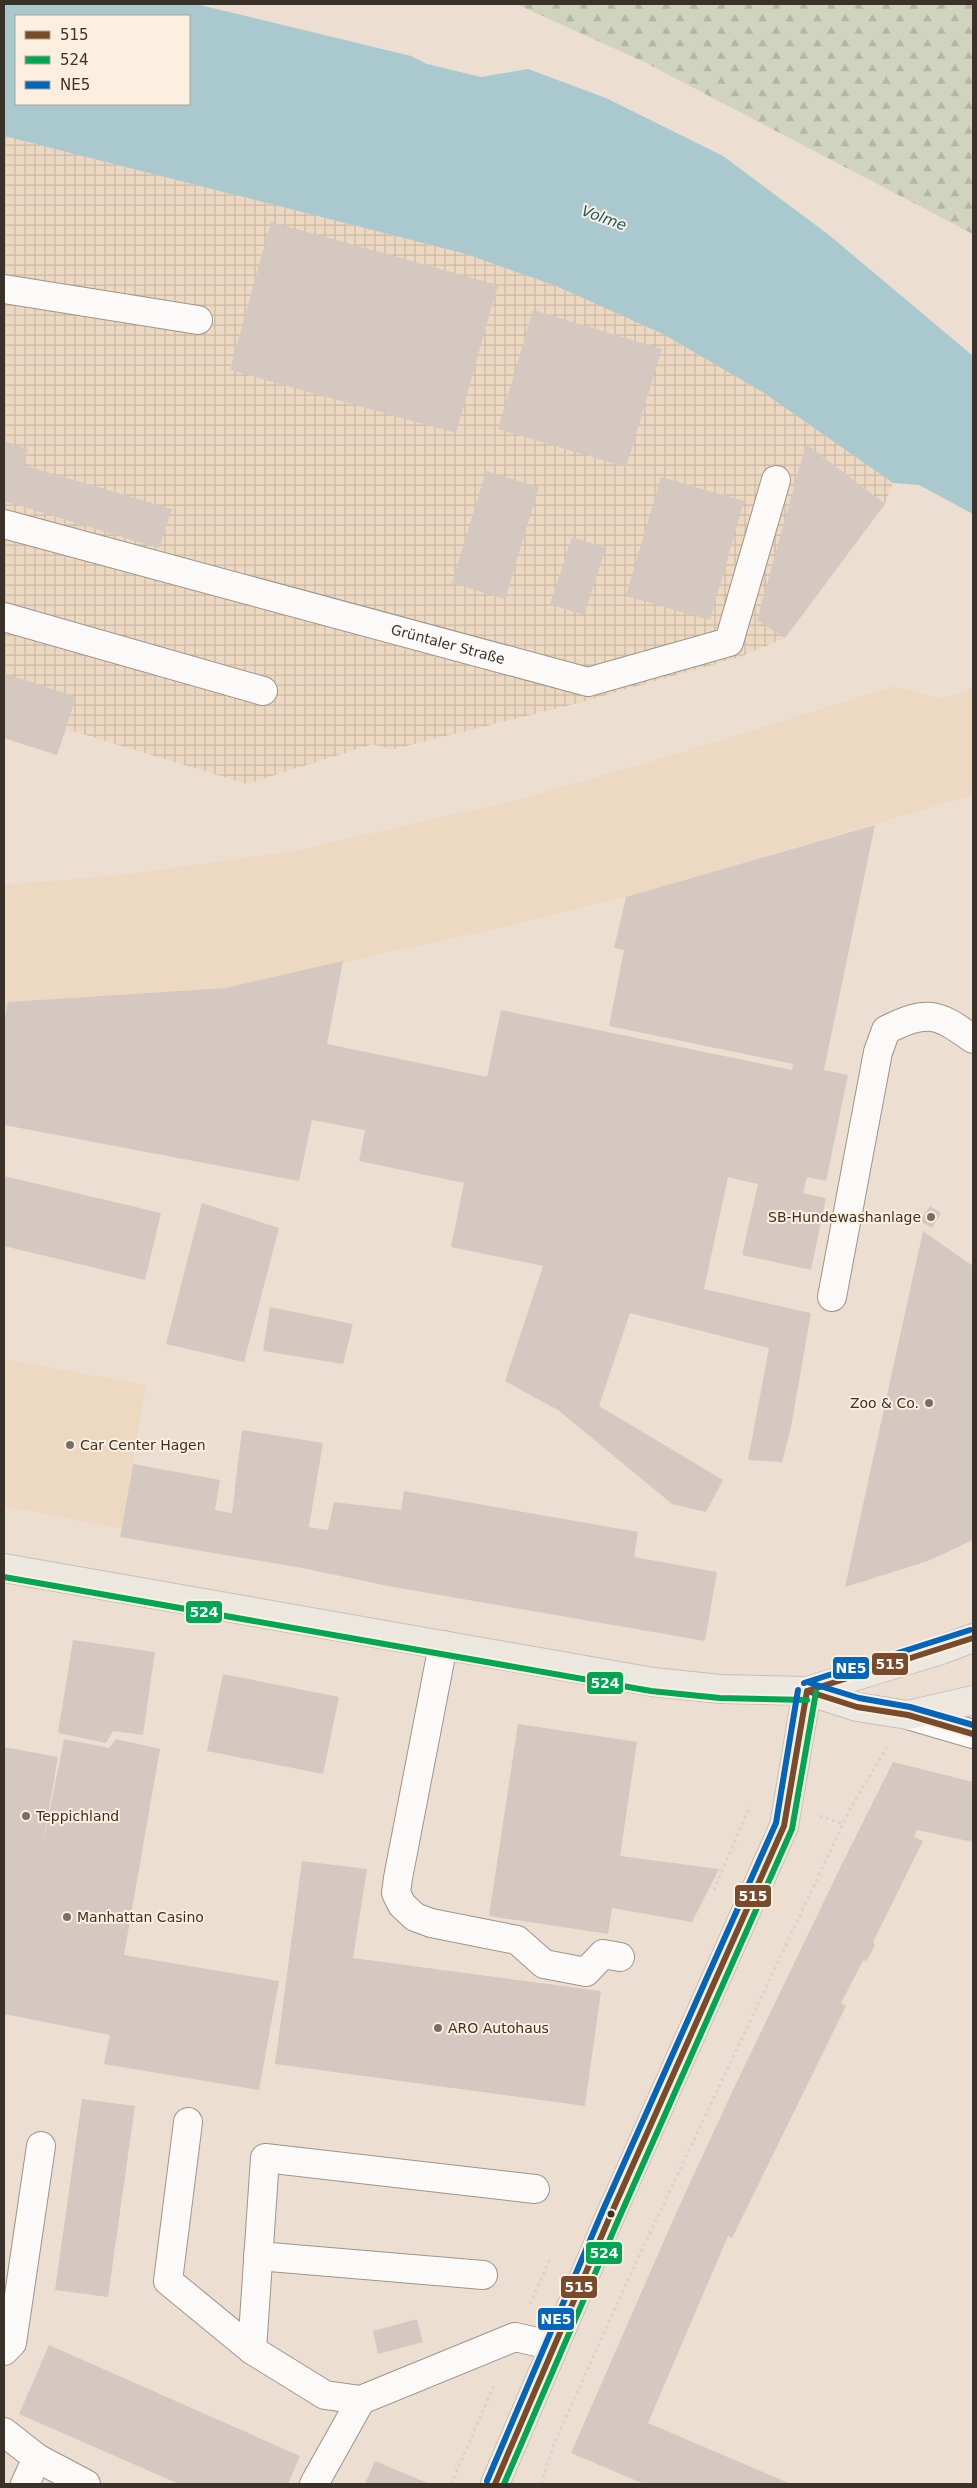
<svg xmlns="http://www.w3.org/2000/svg" width="977" height="2488" font-family="'DejaVu Sans',sans-serif">
<style>
.built{fill:#edd8c1}
.industrial{fill:url(#industrial-grid)}
.forest{fill:url(#forest-firs)}
.water{fill:#a9c9ce;fill-rule:evenodd}
.building{fill:#d4c8c1}
.lines{fill:none;stroke-linecap:round;stroke-linejoin:round}
.minor-casing{stroke:#9d948a;stroke-width:30}
.major-casing{stroke:#c5bfb8;stroke-width:30}
.path{stroke:#d6d2cf;stroke-width:3;stroke-dasharray:2.5 4;stroke-linecap:butt}
.minor{stroke:#fcfaf8;stroke-width:28}
.major{stroke:#ece8e0;stroke-width:28}
.bus-1-casing{stroke:#fcefe0;stroke-width:10}
.bus-2-casing{stroke:#fcefe0;stroke-width:10}
.bus-3-casing{stroke:#fcefe0;stroke-width:10}
.bus-1{stroke:#7a4b2a;stroke-width:6}
.bus-2{stroke:#00a651;stroke-width:6}
.bus-3{stroke:#0065bd;stroke-width:6}
.poi-dot{fill:#786f64;stroke:#fcefe0;stroke-width:2}
.bus-dot{fill:#3a3228;stroke:#fcefe0;stroke-width:2}
.labels{text-anchor:middle;stroke-width:4;stroke-linejoin:round;paint-order:stroke}
.street-label{font-size:14px;fill:#3a3228;stroke:#fcefe0}
.poi-label{font-size:14px;fill:#3a3228;stroke:#fcefe0;text-anchor:start}
.water-label{font-size:15px;font-style:italic;fill:#165b6a;stroke:#fcefe0}
.line-badge{stroke:#fcefe0;stroke-width:2}
.badge-label{font-size:14px;text-anchor:middle;font-weight:bold;fill:#fff}
</style>
<defs>
<pattern id="industrial-grid" width="8" height="8" patternUnits="userSpaceOnUse" patternTransform="scale(1.25)"><rect width="8" height="8" fill="#edd8c1"/><path d="M0 4h8M4 0v8" fill="none" stroke="#ccbaa6"/></pattern>
<pattern id="forest-firs" width="22" height="20" patternUnits="userSpaceOnUse" patternTransform="scale(1.25)"><rect width="22" height="20" fill="#d0d4be"/><path d="M5 1l3.5 6h-7zM16 11l3.5 6h-7z" fill="#b3b6a3"/></pattern>
</defs>
<rect width="100%" height="100%" fill="#ecdfd2"/>
<path class="built" d="M895 686 941 699 973 688V795L626 897 518 924 226 988 8 1002 4 1022V885L130 874 293 851 517 800 673 755Z
M4 1359 146 1385 121 1529 4 1506Z"/>
<path class="industrial" d="M4 136 466 254 556 286 663 334 764 393 893 483 885 504 785 638 740 657 582 702 390 750 373 744 247 784 66 729 57 755 4 738Z"/>
<path class="forest" d="M516 4H973V234L644 62Z"/>
<path class="water" d="M4 4H196L411 56 427 64 481 77 528 69 606 98 723 156 829 235 973 356V514L919 485 893 483 764 393 663 334 556 286 466 254 4 136ZM16 16H189V104H16Z"/>
<path class="building" d="M271 222 498 285 456 433 230 370Z
M533 310 662 349 626 467 498 429Z
M4 441 28 449 23 465 172 509 159 548 4 501Z
M806 444 885 504 785 638 757 620Z
M486 471 539 487 505 599 452 583Z
M661 477 744 501 710 620 626 596Z
M572 537 606 548 584 615 550 604Z
M4 673 76 697 57 755 4 738Z
M875 825 824 1070 848 1075 826 1181 807 1177 803 1193 826 1198 811 1270 742 1255 758 1184 728 1177 704 1289 811 1313 791 1427 782 1462 748 1460 769 1348 630 1313 599 1406 723 1480 706 1512 672 1504 558 1410 505 1381 543 1266 451 1247 464 1183 359 1161 365 1130 312 1120 299 1181 4 1125V1022L8 1002 226 988 343 961 327 1044 487 1077 501 1010 792 1070 793 1064 609 1026 624 950 614 948 626 897Z
M4 1176 161 1213 145 1280 4 1246Z
M202 1203 279 1228 244 1362 166 1344Z
M930 1206 941 1213 932 1228 920 1221Z
M923 1231 973 1266V1540L928 1561 845 1587Z
M270 1307 353 1324 343 1364 263 1351Z
M242 1430 323 1443 309 1527 328 1530 334 1502 401 1510 404 1491 638 1532 634 1557 717 1572 705 1641 388 1586 302 1568 120 1537 133 1464 220 1480 215 1510 232 1513Z
M73 1640 155 1652 143 1735 113 1731 106 1743 58 1733Z
M223 1674 339 1697 323 1774 207 1751Z
M518 1724 637 1742 620 1856 719 1869 692 1922 612 1908 608 1934 489 1916Z
M64 1739 109 1748 116 1739 160 1749 124 1955 279 1981 259 2090 104 2064 110 2035 4 2014V1747L58 1757 42 1850Z
M893 1762 973 1782V1842L917 1830 914 1837 923 1841 873 1942 875 1945 866 1962 864 1959 841 2003 846 2006 732 2238 728 2236 648 2423 791 2484H644L571 2453 677 2211 732 2092 842 1864Z
M302 1861 367 1869 353 1958 601 1991 585 2106 275 2064Z
M82 2099 135 2106 108 2297 55 2290Z
M417 2319 423 2342 378 2354 373 2331Z
M49 2345 300 2456 288 2484H179L19 2414Z
M375 2461 430 2484H365Z"/>
<g class="lines">
<defs>
<g id="minor">
<path d="M4 289 198 320"/>
<path id="s1" d="M4 524 588 682 729 642 776 480"/>
<path d="M4 617 263 691"/>
<path d="M832 1297 878 1052 886 1030C927 1010 936 1012 973 1039"/>
<path d="M443 1645 398 1878 396 1893 402 1905 415 1917 431 1923 517 1940 544 1964 586 1972 603 1954 620 1957"/>
<path d="M908 1715 973 1734"/>
<path d="M188 2122 168 2281 252 2350"/>
<path d="M535 2189 265 2158 252 2350 325 2395 361 2400 515 2337 554 2346"/>
<path d="M258 2256 483 2275"/>
<path d="M4 2351 12 2343 41 2146"/>
<path d="M4 2432 37 2458"/>
<path d="M25 2484 37 2458 86 2484"/>
<path d="M314 2484 361 2400"/>
</g>
<path id="major" d="M4 1568 653 1682 720 1689 807 1691 857 1707 908 1715 973 1700
M807 1691 941 1650 973 1638
M495 2484 611 2214 784 1826 807 1691"/>
</defs>
<use href="#minor" class="minor-casing"/>
<use href="#major" class="major-casing"/>
<path class="path" d="M820 1816 843 1824
M714 1890 750 1806
M530 2304 550 2259
M451 2484 495 2383
M541 2484 554 2444 626 2284 852 1805 887 1748"/>
<use href="#minor" class="minor"/>
<use href="#major" class="major"/>
<defs>
<path id="bus-1" d="M807 1691 973 1638
M807 1691 857 1707 908 1715 973 1734
M495 2484 611 2214 784 1826 807 1691"/>
<path id="bus-2" d="M4 1577 651 1691 720 1698 807 1700
M504 2484 619 2218 792 1829 816 1692"/>
<path id="bus-3" d="M804 1683 970 1630
M810 1683 859 1698 910 1707 973 1725
M487 2481 603 2210 776 1823 798 1690"/>
</defs>
<use href="#bus-1" class="bus-1-casing"/>
<use href="#bus-2" class="bus-2-casing"/>
<use href="#bus-3" class="bus-3-casing"/>
<use href="#bus-1" class="bus-1"/>
<use href="#bus-2" class="bus-2"/>
<use href="#bus-3" class="bus-3"/>
</g>
<g class="poi-dot">
<circle cx="931" cy="1217" r="5"/>
<circle cx="929" cy="1403" r="5"/>
<circle cx="70" cy="1445" r="5"/>
<circle cx="26" cy="1816" r="5"/>
<circle cx="67" cy="1917" r="5"/>
<circle cx="438" cy="2028" r="5"/>
</g>
<circle class="bus-dot" cx="611" cy="2214" r="4.5"/>
<g class="labels">
<g class="street-label">
<text dy="5" stroke="none"><textPath href="#s1" startOffset="460">Grüntaler Straße</textPath></text>
</g>
<g class="poi-label">
<text x="921" y="1222" text-anchor="end">SB-Hundewashanlage</text>
<text x="919" y="1408" text-anchor="end">Zoo &amp; Co.</text>
<text x="80" y="1450">Car Center Hagen</text>
<text x="36" y="1821">Teppichland</text>
<text x="77" y="1922">Manhattan Casino</text>
<text x="448" y="2033">ARO Autohaus</text>
</g>
<g class="water-label">
<text transform="translate(604 218) rotate(20)" y="5">Volme</text>
</g>
</g>
<g class="line-badge">
<rect x="185" y="1600" width="38" height="24" rx="5" fill="#00a651"/>
<rect x="871" y="1652" width="38" height="24" rx="5" fill="#7a4b2a"/>
<rect x="832" y="1656" width="38" height="24" rx="5" fill="#0065bd"/>
<rect x="586" y="1671" width="38" height="24" rx="5" fill="#00a651"/>
<rect x="734" y="1884" width="38" height="24" rx="5" fill="#7a4b2a"/>
<rect x="585" y="2241" width="38" height="24" rx="5" fill="#00a651"/>
<rect x="560" y="2275" width="38" height="24" rx="5" fill="#7a4b2a"/>
<rect x="537" y="2307" width="38" height="24" rx="5" fill="#0065bd"/>
</g>
<g class="badge-label">
<text x="204" y="1617">524</text>
<text x="890" y="1669">515</text>
<text x="851" y="1673">NE5</text>
<text x="605" y="1688">524</text>
<text x="753" y="1901">515</text>
<text x="604" y="2258">524</text>
<text x="579" y="2292">515</text>
<text x="556" y="2324">NE5</text>
</g>
<rect width="977" height="2488" fill="none" stroke="#3a3228" stroke-width="10"/>
<rect x="15" y="15" width="175" height="90" fill="#fcefe0" stroke="#aea396"/>
<rect x="25" y="31" width="25" height="8" fill="#7a4b2a" stroke="#aea396"/>
<text x="60" y="40" font-size="15" fill="#3a3228">515</text>
<rect x="25" y="56" width="25" height="8" fill="#00a651" stroke="#aea396"/>
<text x="60" y="65" font-size="15" fill="#3a3228">524</text>
<rect x="25" y="81" width="25" height="8" fill="#0065bd" stroke="#aea396"/>
<text x="60" y="90" font-size="15" fill="#3a3228">NE5</text>
</svg>
